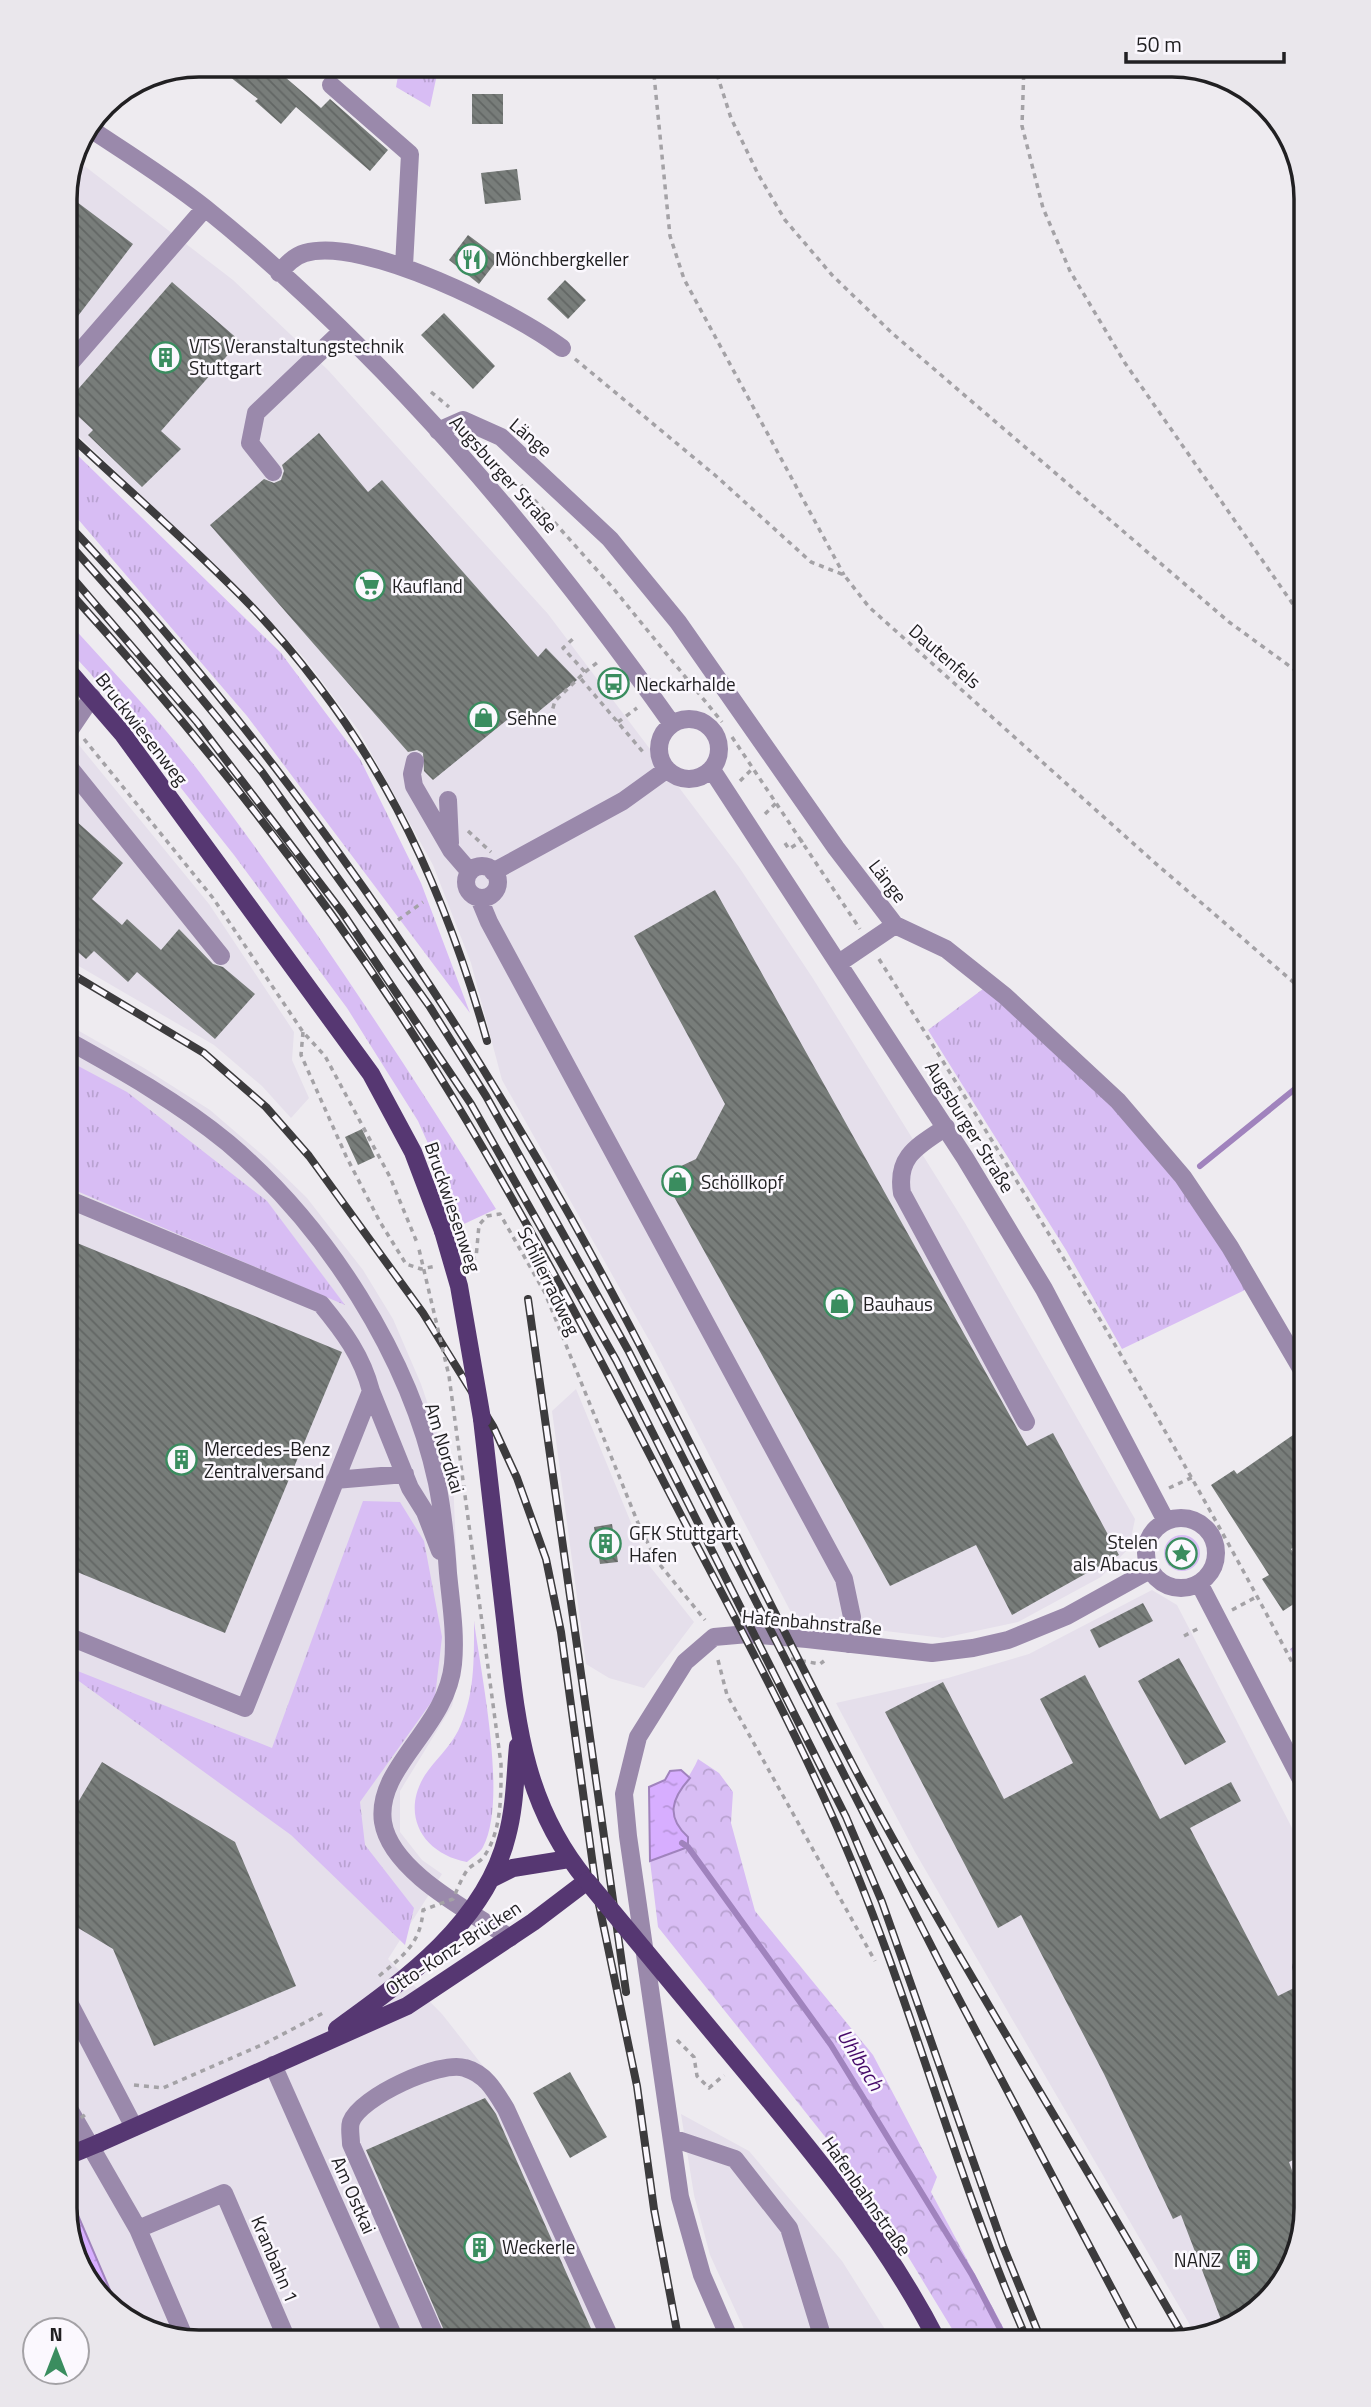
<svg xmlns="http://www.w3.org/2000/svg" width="1371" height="2407" font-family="'Titillium Web',sans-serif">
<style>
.built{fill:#e5dfeb}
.grass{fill:url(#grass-tufts)}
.forest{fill:url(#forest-crowns)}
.garden{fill:url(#garden-furrows)}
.water{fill:url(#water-ripples);stroke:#a083bd;stroke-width:2}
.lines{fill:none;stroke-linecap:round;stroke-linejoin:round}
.stream{stroke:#a083bd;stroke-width:6}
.building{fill:url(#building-back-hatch)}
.path{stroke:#a4a2a6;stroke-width:3.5;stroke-dasharray:5 5;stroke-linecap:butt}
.minor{stroke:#9a89ab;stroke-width:18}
.major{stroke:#563772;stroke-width:18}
.rail-casing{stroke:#3c3b3d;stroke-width:8}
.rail{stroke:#fbf8fe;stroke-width:5;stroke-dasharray:16;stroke-linecap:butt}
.path-bridge{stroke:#a4a2a6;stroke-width:3.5;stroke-dasharray:5 5;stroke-linecap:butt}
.major-bridge{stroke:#563772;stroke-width:18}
.labels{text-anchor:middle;stroke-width:5;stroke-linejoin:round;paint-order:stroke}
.poi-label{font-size:19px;fill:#212022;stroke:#fbf8fe;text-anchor:start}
.street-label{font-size:19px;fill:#212022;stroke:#fbf8fe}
.water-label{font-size:21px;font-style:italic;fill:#450969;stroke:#fbf8fe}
.rim{fill:none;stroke:#212022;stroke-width:3.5}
</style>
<defs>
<pattern id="grass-tufts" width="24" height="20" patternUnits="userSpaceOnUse" patternTransform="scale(1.75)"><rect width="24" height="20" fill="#d8bdf4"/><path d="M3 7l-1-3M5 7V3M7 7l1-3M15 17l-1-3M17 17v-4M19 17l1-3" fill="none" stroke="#b9a2d1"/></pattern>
<pattern id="forest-crowns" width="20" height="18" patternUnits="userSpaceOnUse" patternTransform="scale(1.75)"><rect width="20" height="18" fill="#d8bdf4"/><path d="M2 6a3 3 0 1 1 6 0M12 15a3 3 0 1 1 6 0" fill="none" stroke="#b9a2d1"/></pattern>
<pattern id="garden-furrows" width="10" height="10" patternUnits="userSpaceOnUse" patternTransform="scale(1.75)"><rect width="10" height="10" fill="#d8bdf4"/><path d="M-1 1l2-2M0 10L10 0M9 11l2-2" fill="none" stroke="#b9a2d1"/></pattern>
<pattern id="water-ripples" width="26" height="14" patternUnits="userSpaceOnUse" patternTransform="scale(1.75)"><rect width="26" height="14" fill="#d7aeff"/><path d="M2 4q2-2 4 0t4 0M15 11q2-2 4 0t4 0" fill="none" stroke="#b895da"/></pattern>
<pattern id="building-back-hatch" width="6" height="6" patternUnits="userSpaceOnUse" patternTransform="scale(1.75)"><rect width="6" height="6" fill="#787d7a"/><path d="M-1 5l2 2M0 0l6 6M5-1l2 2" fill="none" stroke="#626664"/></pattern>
</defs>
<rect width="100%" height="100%" fill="#eeebf0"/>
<path class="built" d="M78 161 233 280 328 370 548 614 739 867 812 977 965 1223 1135 1519 1129 1548 1101 1577 1018 1622 943 1638 795 1620 653 1347 502 1080 471 963 433 865 359 731 306 660 254 603 65 423V190Z
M65 728 209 904 294 1032 292 1060 309 1098 291 1118 262 1086 214 1045 65 958V796L74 786 65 773Z
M65 1023 144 1068 210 1110 266 1158 307 1198 363 1270 393 1319 421 1384 453 1479 461 1667 452 1706 400 1791V1832L422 1860 442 1874 388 1959 442 2014 505 2094 619 2342H190L122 2318 65 2185Z
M576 1389 648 1564 694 1622 644 1688 609 1678 586 1664 552 1411Z
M1152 1590 1177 1605 1306 1855V2209L1284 2282 1231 2329 1197 2337 915 1852 836 1703 948 1678 1029 1654Z
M681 2114 749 2151 842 2261 893 2342H750L710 2255 694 2195Z"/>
<path class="grass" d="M400 65H439L430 107 396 87Z
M65 443 281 653 360 759 421 883 470 1013 247 716 65 504Z
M65 618C110 669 159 719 201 774 307 914 403 1060 496 1209L464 1224 418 1121 347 1008 234 855 90 673 65 646Z
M991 983 1168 1163 1247 1289 1122 1349 1066 1250 928 1030Z
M65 1059 127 1092 267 1201 345 1305 65 1186Z
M363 1501 400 1502 424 1541 442 1637 435 1697 360 1802 365 1845 414 1908 405 1945 291 1835 65 1671V1666L272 1748Z
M1164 1553a18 18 0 1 1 36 0a18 18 0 1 1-36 0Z
M474 1621C481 1675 508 1800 483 1847 480 1853 472 1857 467 1862 423 1854 400 1815 425 1775 435 1760 450 1747 458 1731 475 1696 474 1660 474 1621Z"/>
<path class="forest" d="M698 1759 719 1773 733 1792 731 1823 755 1911 873 2055 937 2177 931 2192 1011 2342H960L892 2230 838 2153 658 1927 650 1861 674 1853 688 1837C655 1806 685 1790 698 1759Z"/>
<path class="garden" d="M1306 1638V1680L1290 1649Z"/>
<path class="water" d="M681 1770 690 1778C671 1799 666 1817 688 1837V1847L650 1861 649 1787 665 1780 670 1771Z
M65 2185 122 2318 78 2267 65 2208Z"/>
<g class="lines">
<path class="stream" d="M1200 1166 1306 1080
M682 1843 688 1847 831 2045 972 2275 1007 2342"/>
</g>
<path class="building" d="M215 65H271L321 108 330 99 388 150 370 171 296 107 281 124 255 101 258 99Z
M472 94H503V124H472Z
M517 169 521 200 485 204 481 173Z
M65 193 133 244 65 333Z
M468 235 499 258 479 284 449 260Z
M565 280 586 300 568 319 547 299Z
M172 282 240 341 161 431 181 449 142 487 88 435 93 430 65 404Z
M444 313 495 366 473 389 421 335Z
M319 433 368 492 382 480 538 657 546 648 577 680 521 726 513 715 433 780 424 771 423 753 417 750 408 752 210 525 264 479 274 483 281 480 284 471 282 465Z
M65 811 123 863 92 899 122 925 127 919 161 950 179 929 213 964 223 967 255 994 215 1039 137 972 128 982 94 951 86 959 65 941Z
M715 890 1027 1446 1053 1433 1119 1555 1012 1615 976 1545 890 1586 662 1175 696 1159 725 1104 634 936Z
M362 1129 375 1157 358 1165 345 1137Z
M65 1238 342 1352 225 1633 65 1567Z
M1306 1426V1539L1291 1549 1306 1571V1596L1283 1611 1262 1579 1269 1575 1211 1485 1234 1470 1237 1474Z
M612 1524 618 1562 600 1564 594 1527Z
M1143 1603 1153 1621 1099 1648 1090 1630Z
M1179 1658 1226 1742 1185 1765 1138 1681Z
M1085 1675 1160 1819 1231 1782 1241 1801 1190 1828 1278 1996 1294 1988 1306 1989V2154L1289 2162 1306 2209 1284 2282 1231 2329 1225 2330 1181 2215 1173 2219 1104 2074 1021 1915 998 1928 885 1712 943 1682 1004 1799 1073 1763 1040 1699Z
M102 1762 235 1842 296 1986 154 2046 113 1949 65 1920V1824Z
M570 2072 607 2137 570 2158 533 2093Z
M485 2098 496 2114 597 2342H449L366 2150Z"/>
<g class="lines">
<path class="path" d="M653 65 670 236 684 279 844 575
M714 65 731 118 758 174 785 220 832 275 892 333 1229 622 1306 678
M1024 65 1022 126 1043 208 1070 271 1125 363 1306 623
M1290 137 1298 165
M575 359 716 476 811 562 844 575 869 607 1154 862 1306 993
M431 392 449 407
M521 485 613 588 722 722
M585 672 598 662
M581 679 643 752
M667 689 686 677
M550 718 555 701 585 672 563 648 576 636
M618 722 637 708
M732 737 860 929
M84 739 213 898 303 1032 325 1056 390 1177 418 1245
M740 781 753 768
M765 814 777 802
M468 831 491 852
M785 843 789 849 803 840
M398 920 423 902
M879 959C1029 1198 1176 1438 1306 1689
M303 1032 301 1055 346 1156 380 1222 406 1264 421 1269 436 1266
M471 1259 476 1258 479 1225 487 1216 500 1214 545 1293 638 1523 656 1560 705 1620
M1169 1488 1193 1477
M1232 1610 1258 1596
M1184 1636 1201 1627
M791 1659 820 1664 824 1661
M718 1660 727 1695 875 1961
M677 2040 694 2057 697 2076 709 2088 724 2075
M134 2085 163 2088 266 2043 325 2012"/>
<path class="minor" d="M331 85 410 154 404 266
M92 130C130 155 170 180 205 208 386 354 538 535 672 724
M279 273C286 265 294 256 305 253 364 236 514 312 562 348
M65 369 205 208
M438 431 463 420 501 437 610 539 678 622 836 848 895 925 946 949 1005 996 1118 1101 1183 1177 1230 1247 1306 1377
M273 472 250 443 256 413 342 331
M659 749a30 30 0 1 1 60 0a30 30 0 1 1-60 0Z
M65 737 92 697
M415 761 412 774 414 786 451 850 470 872
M65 762 221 956
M712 770 965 1158 1044 1289 1166 1521
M448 800 450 843
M466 882a16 16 0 1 1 32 0a16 16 0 1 1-32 0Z
M493 872 623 801 666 770
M479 898 489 922 844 1579 852 1617 847 1644
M839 963 895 925
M65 1039C121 1070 178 1102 228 1143 326 1226 410 1356 437 1483 443 1513 446 1543 448 1573 451 1604 456 1634 453 1664 447 1728 375 1767 383 1822 391 1872 470 1911 510 1938
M946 1127C918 1146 896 1156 902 1193L1026 1422
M371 1391 410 1488 425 1512 440 1551
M335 1480 405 1474
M1146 1553a35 35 0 1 1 70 0a35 35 0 1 1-70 0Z
M1199 1583 1306 1789
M65 1635 245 1708 371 1391C362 1356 344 1332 321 1304L65 1198
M1301 1967 1306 1971
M65 1995 134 2127
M273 2065 396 2342
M65 2102 138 2229 224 2193 288 2342
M672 2138 735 2159 789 2228 824 2342
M138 2229 186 2341
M438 2342 351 2144C351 2137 349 2128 351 2122 360 2097 440 2060 465 2068 486 2074 495 2091 506 2109L612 2342
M731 2342 702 2275 680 2197 628 1836 624 1794 638 1737 685 1662 714 1637 748 1634 807 1639 932 1653 973 1648 1008 1640 1067 1616 1150 1570"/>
<path class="major" d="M65 667 122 733 371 1074 413 1152 443 1231
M491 1879 513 1868 569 1859
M337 2029C405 1980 486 1922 507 1836 515 1807 515 1776 518 1746
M725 2047C802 2139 883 2234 938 2342
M99 2143 407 2006 533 1922 587 1881C519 1799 516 1712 504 1611 497 1547 489 1483 482 1419"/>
<defs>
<path id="rail" d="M65 431C127 489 192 545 251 606 372 734 440 873 487 1041
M65 521C262 729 429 966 570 1216 672 1398 759 1587 856 1771 959 1964 1077 2149 1185 2339
M65 539 136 619 262 772 430 1007 486 1096 628 1350 942 1967 1140 2342
M65 569 197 722 342 912 471 1104 616 1360 846 1817 882 1902 1003 2246 1042 2342
M65 587C210 746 345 919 456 1103 533 1230 602 1362 670 1494 726 1602 785 1709 834 1820 910 1990 953 2173 1028 2342
M65 970 204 1053 266 1107 309 1156 423 1313 493 1426 517 1478 546 1559 561 1632 597 1895 637 2086 654 2209 679 2342
M528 1299 626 1992"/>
</defs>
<use href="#rail" class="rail-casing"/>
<use href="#rail" class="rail"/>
<path class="path-bridge" d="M379 1976C403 1956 421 1943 423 1910L453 1899C457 1890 462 1877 468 1869 473 1864 480 1863 485 1855 502 1829 501 1794 501 1764L449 1376 418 1245
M65 2130 86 2114"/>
<path class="major-bridge" d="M443 1231 459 1286 482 1419
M587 1881 725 2047
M65 2157 99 2143"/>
</g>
<defs>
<symbol id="restaurant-ring" viewBox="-11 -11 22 22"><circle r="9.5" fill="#fbf8fe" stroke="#3a8d5f" stroke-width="1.5"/><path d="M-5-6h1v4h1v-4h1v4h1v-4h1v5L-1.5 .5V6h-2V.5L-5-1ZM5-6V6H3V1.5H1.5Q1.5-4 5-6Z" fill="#3a8d5f"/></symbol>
<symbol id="building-ring" viewBox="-11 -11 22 22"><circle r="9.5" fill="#fbf8fe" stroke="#3a8d5f" stroke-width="1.5"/><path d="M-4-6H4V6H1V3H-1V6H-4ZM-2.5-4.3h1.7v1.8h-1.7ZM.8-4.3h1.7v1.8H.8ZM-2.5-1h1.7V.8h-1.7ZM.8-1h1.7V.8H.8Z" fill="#3a8d5f"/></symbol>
<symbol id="supermarket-ring" viewBox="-11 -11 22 22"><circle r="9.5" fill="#fbf8fe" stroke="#3a8d5f" stroke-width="1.5"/><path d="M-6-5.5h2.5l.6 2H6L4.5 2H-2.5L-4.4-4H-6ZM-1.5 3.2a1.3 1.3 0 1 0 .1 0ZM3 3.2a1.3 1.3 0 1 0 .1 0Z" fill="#3a8d5f"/></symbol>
<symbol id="bus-ring" viewBox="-11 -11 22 22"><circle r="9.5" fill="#fbf8fe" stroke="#3a8d5f" stroke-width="1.5"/><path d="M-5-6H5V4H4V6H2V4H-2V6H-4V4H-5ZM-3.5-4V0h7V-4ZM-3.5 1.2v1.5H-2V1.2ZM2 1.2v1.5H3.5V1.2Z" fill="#3a8d5f"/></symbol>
<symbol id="shop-ring" viewBox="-11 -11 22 22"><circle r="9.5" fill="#fbf8fe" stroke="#3a8d5f" stroke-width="1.5"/><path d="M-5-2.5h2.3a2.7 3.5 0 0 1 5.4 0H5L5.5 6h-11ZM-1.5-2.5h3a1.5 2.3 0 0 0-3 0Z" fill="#3a8d5f"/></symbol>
<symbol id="sight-ring" viewBox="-11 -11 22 22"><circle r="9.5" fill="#fbf8fe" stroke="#3a8d5f" stroke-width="1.5"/><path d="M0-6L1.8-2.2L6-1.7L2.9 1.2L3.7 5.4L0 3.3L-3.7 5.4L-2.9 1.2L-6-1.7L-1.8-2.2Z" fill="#3a8d5f"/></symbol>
</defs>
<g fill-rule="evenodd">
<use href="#restaurant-ring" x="454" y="242" width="35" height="35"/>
<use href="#building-ring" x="148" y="340" width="35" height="35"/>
<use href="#supermarket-ring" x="352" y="568" width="35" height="35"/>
<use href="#bus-ring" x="596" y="666" width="35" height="35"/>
<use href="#shop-ring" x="466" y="700" width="35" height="35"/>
<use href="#shop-ring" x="660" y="1164" width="35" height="35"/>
<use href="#shop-ring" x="822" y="1286" width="35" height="35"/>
<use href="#building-ring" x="164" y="1442" width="35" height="35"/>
<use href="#building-ring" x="588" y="1526" width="35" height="35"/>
<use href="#sight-ring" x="1164" y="1536" width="35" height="35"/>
<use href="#building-ring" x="462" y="2230" width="35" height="35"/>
<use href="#building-ring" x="1226" y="2242" width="35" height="35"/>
</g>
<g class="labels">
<g class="poi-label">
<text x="495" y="266">Mönchbergkeller</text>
<text x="189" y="353">VTS Veranstaltungstechnik<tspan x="189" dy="22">Stuttgart</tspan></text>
<text x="392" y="593">Kaufland</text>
<text x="636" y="691">Neckarhalde</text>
<text x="507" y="725">Sehne</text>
<text x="701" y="1189">Schöllkopf</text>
<text x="863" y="1311">Bauhaus</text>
<text x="204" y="1456">Mercedes-Benz<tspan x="204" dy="22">Zentralversand</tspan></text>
<text x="629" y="1540">GFK Stuttgart<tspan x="629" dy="22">Hafen</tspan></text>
<text x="1158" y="1549" text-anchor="end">Stelen<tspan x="1158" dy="22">als Abacus</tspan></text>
<text x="502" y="2254">Weckerle</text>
<text x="1221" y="2267" text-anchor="end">NANZ</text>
</g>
<g class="street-label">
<text transform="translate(531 437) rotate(40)" y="7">Länge</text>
<text transform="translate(504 474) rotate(48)" y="7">Augsburger Straße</text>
<text transform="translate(945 656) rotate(41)" y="7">Dautenfels</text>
<text transform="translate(142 729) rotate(52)" y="7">Bruckwiesenweg</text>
<text transform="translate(888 881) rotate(52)" y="7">Länge</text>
<text transform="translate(970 1127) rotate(58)" y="7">Augsburger Straße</text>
<text transform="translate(453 1207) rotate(71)" y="7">Bruckwiesenweg</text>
<text transform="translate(549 1281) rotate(64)" y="7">Schillerradweg</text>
<text transform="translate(445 1448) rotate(73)" y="7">Am Nordkai</text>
<text transform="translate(812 1622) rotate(5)" y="7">Hafenbahnstraße</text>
<text transform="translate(453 1948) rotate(-33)" y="7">Otto-Konz-Brücken</text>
<text transform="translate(354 2195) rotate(66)" y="7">Am Ostkai</text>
<text transform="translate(867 2196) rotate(55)" y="7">Hafenbahnstraße</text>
<text transform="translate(275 2259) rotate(67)" y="7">Kranbahn 1</text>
</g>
<g class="water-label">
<text transform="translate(860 2060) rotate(58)" y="7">Uhlbach</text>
</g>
</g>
<path d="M0 0H1371V2407H0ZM199 77H1172A122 122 0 0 1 1294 199V2208A122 122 0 0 1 1172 2330H199A122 122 0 0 1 77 2208V199A122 122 0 0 1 199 77Z" fill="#eae7ec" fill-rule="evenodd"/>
<path class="rim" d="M199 77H1172A122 122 0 0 1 1294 199V2208A122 122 0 0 1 1172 2330H199A122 122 0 0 1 77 2208V199A122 122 0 0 1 199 77Z"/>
<g transform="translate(56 2351)"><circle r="33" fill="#fbf8fe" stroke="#a4a2a6" stroke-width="2"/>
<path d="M0-5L12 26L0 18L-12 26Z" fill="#3a8d5f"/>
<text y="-10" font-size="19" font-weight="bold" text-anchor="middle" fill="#212022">N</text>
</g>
<path d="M1126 52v10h158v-10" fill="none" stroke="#212022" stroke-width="3.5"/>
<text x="1136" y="52" font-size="21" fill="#212022" stroke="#fbf8fe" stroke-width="5" paint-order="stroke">50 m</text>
</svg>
